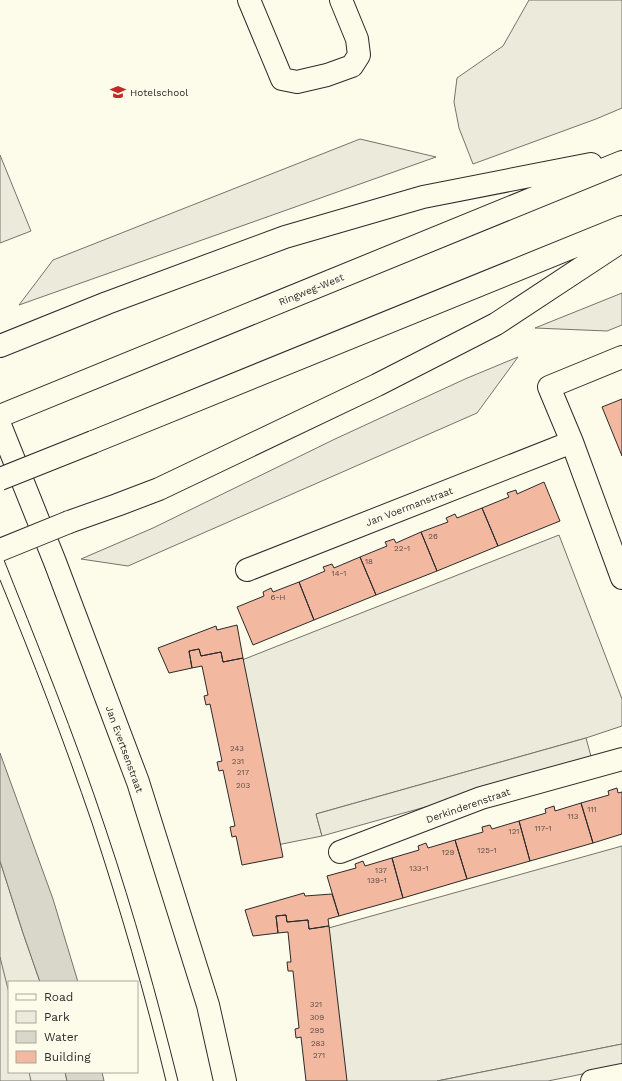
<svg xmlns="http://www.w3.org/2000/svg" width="622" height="1081" font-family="'Work Sans',sans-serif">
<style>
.green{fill:#ecebdb;stroke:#74746e}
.parking{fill:#eceadb;stroke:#74746e}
.water{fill:#d8d7c9;stroke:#74746e}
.building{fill:#f2b8a0;stroke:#2b2b2b}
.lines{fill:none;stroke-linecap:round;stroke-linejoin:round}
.minor-casing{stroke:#2b2b2b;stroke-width:24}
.tertiary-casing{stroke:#2b2b2b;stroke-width:24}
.motorway-casing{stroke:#2b2b2b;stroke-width:24}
.minor{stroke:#fdfbea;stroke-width:22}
.tertiary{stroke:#fdfbea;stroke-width:22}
.motorway{stroke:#fdfbea;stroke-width:22}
.tram{stroke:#2b2b2b;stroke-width:1}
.motorway-bridge-casing{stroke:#2b2b2b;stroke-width:24;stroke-linecap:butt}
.motorway-bridge{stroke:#fdfbea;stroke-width:22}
.labels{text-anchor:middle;stroke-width:3;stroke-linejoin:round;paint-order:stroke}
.number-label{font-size:8px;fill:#5d4e48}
.poi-label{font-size:10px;fill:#2b2b2b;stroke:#fdfbea;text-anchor:start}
.street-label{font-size:10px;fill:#2b2b2b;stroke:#fdfbea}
</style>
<rect width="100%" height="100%" fill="#fdfbea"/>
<path class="green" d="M529 0H622V108L596 119 473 164 459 128 454 102 457 78 503 46Z
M360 139 436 157 19 305 53 260Z
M0 155 31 231 0 243Z
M622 293V325L607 331 535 328Z
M518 357 477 413 128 566 81 559 153 528 335 439 465 379Z
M559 535 622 699V726L586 738 316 814 322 836 277 845 242 660Z
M622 846V1044L437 1081H342L325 929Z
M0 861 23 933 40 982H9V1043L0 995Z
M15 1072H65L67 1081H16Z"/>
<path class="parking" d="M586 738 592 760 322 836 316 814Z
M0 957 9 993V1072H29L31 1081H0Z
M622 1044V1066L548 1081H437Z"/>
<path class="water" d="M0 753 53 899 78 982H40L23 933 0 861Z
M65 1072H102L104 1081H67Z"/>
<path class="building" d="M622 399V456L602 407Z
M544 482 560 521 498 546 482 508 509 497 507 493 516 490 517 494Z
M482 508 498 546 437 571 421 532 448 522 446 518 455 514 457 518Z
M421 532 437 571 376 595 360 557 387 546 385 542 394 539 396 543Z
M360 557 376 595 314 620 299 582 325 571 323 567 332 564 334 568Z
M299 582 314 620 253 645 237 607 264 596 263 592 271 588 273 592Z
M237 625 243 658 223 662 221 652 201 656 199 649 189 651 192 668 169 673 158 648 216 626 217 630Z
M199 649 201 656 221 652 223 662 243 658 283 857 242 865 236 836 232 837 230 827 235 826 223 770 219 771 217 762 222 761 210 704 206 705 204 696 208 695 202 666 192 668 189 651Z
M617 788 618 793 622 792V834L593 843 581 803 609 795 608 791Z
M581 803 593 843 530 861 519 821 546 813 545 809 554 806 555 811Z
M519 821 530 861 467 879 455 840 483 832 482 827 490 825 492 829Z
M455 840 467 879 403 898 392 858 419 850 418 846 426 843 428 848Z
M392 858 403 898 339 916 327 876 356 868 355 864 363 861 365 866Z
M304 893 305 896 332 894 339 916 328 919 329 926 309 929 308 920 287 922 286 915 276 916 278 933 253 936 245 910Z
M286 915 287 922 308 920 309 929 329 926 347 1081H306L301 1037 296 1038 295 1029 299 1028 293 971H288L287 962H291L288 932 278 933 276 916Z"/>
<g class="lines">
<defs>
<path id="minor" d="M249 0 282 79 297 82 327 75 352 66 359 55 357 39 341 0
M572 442 549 387 622 357
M247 570 572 442 622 578
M340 852 481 798 622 759
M592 1081 622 1075"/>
<path id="tertiary" d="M0 425 55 562 138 782 208 1005 225 1081"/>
<path id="motorway" d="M0 346 107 303 285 237 423 197 591 164
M0 416 622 162
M93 442 622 227
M69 522 117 505 159 489 377 385 496 324 622 241"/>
</defs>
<use href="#minor" class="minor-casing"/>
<use href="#tertiary" class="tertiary-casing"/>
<use href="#motorway" class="motorway-casing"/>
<use href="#minor" class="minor"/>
<use href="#tertiary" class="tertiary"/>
<use href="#motorway" class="motorway"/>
<path class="tram" d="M0 550C37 643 75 736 106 830 134 913 157 997 178 1081
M0 580C33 660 64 741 92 823 120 908 145 994 166 1081"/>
<defs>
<path id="motorway-bridge" d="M0 479 93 442
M0 550 69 522"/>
</defs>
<use href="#motorway-bridge" class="motorway-bridge-casing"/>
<use href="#motorway-bridge" class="motorway-bridge"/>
</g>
<defs>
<symbol id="school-bare" viewBox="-9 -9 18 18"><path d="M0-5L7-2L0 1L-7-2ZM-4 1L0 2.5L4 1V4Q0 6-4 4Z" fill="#c62828" stroke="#fdfbea" stroke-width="2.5" paint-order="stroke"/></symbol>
</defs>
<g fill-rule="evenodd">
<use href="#school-bare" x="107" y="81" width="22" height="22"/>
</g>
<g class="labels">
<g class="number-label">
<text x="433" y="539">26</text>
<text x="402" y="551">22-1</text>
<text x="369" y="564">18</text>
<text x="339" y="576">14-1</text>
<text x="278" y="600">6-H</text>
<text x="237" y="751">243</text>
<text x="238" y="764">231</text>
<text x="243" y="775">217</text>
<text x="243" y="788">203</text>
<text x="592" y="812">111</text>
<text x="573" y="819">113</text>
<text x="543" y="831">117-1</text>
<text x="514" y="834">121</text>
<text x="487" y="853">125-1</text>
<text x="448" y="855">129</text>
<text x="419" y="871">133-1</text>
<text x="381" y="873">137</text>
<text x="377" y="883">139-1</text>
<text x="316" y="1007">321</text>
<text x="317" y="1020">309</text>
<text x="317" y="1033">295</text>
<text x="318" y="1046">283</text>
<text x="319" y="1058">271</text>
</g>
<g class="poi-label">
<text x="130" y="96">Hotelschool</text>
</g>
<g class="street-label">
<text transform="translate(311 289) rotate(-22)" y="4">Ringweg-West</text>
<text transform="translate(409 506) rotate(-21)" y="4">Jan Voermanstraat</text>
<text transform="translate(125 749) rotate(70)" y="4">Jan Evertsenstraat</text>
<text transform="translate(468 805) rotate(-19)" y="4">Derkinderenstraat</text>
</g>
</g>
<rect x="8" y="981" width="130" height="92" fill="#fdfbea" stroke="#a9a89e"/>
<rect x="16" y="994" width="20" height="6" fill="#fdfbea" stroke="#a9a89e"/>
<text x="44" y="1001" font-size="12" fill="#2b2b2b">Road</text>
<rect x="16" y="1011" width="20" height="12" fill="#ecebdb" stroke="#a9a89e"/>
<text x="44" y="1021" font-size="12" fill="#2b2b2b">Park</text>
<rect x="16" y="1031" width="20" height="12" fill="#d8d7c9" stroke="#a9a89e"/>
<text x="44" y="1041" font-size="12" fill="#2b2b2b">Water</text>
<rect x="16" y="1051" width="20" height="12" fill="#f2b8a0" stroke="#a9a89e"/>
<text x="44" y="1061" font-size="12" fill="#2b2b2b">Building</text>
</svg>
